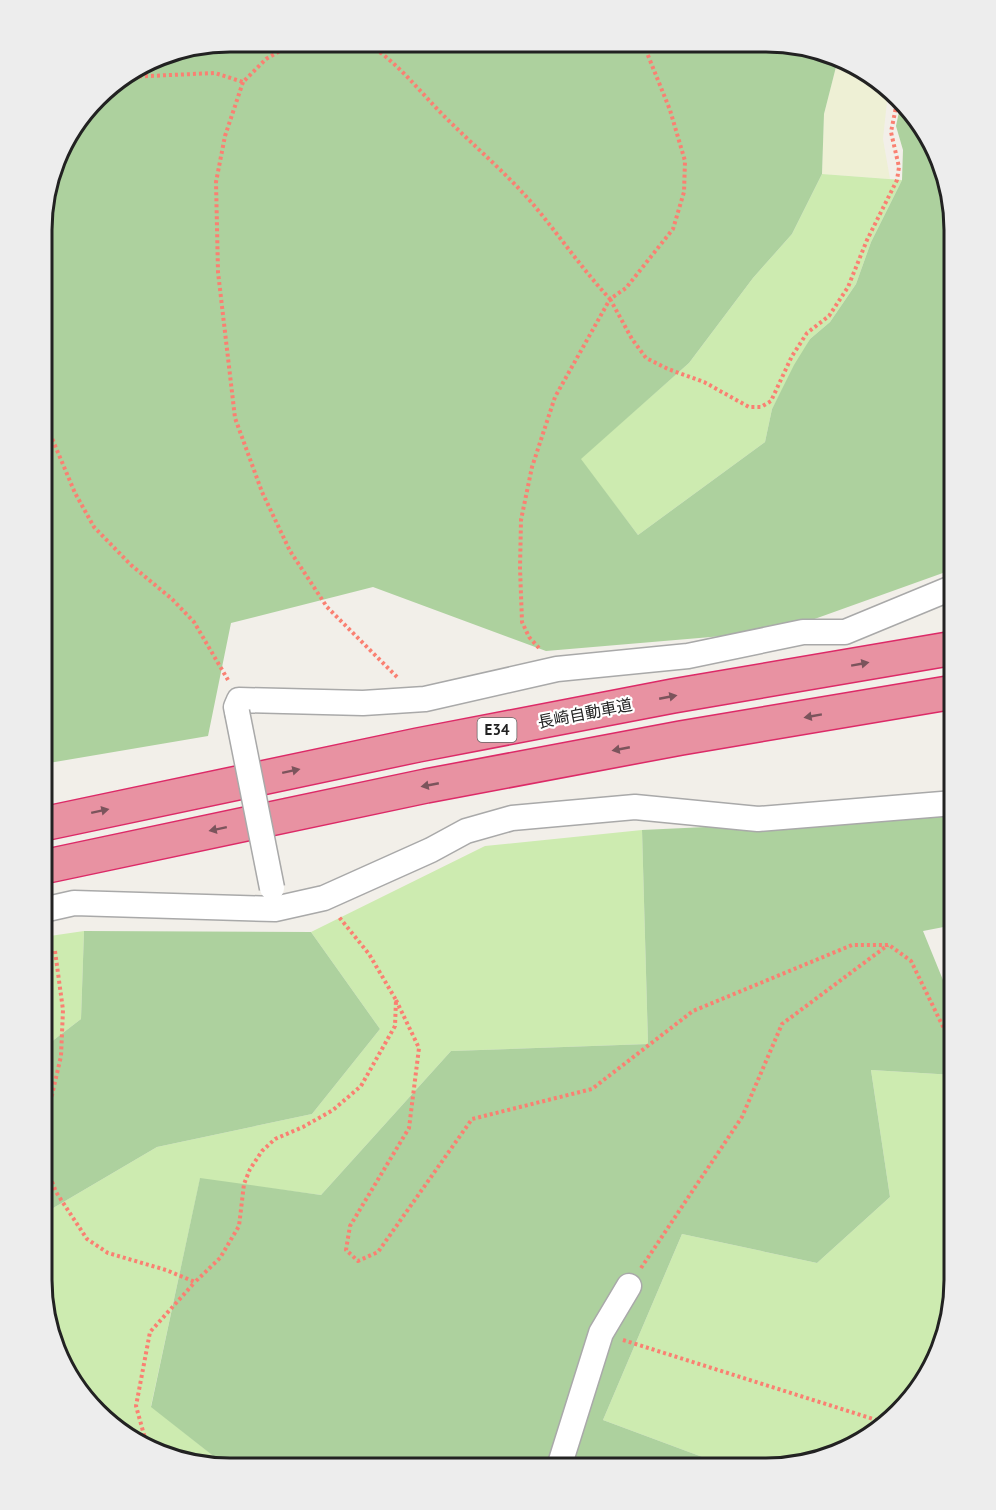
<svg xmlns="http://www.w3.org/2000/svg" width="996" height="1510" font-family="'PT Sans','Noto Sans JP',sans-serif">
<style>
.farmland{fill:#eef0d5}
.grass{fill:#cdebb0}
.forest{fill:#add19e}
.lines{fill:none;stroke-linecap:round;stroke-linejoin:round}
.minor-casing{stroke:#a9a9a9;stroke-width:27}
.highway-casing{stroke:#dc2a67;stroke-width:36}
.path{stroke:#fa8072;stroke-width:4;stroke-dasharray:3 3;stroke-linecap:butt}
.minor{stroke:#fff;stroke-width:24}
.highway{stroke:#e892a2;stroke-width:33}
.minor-bridge-casing{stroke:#a9a9a9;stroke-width:27;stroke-linecap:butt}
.minor-bridge{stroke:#fff;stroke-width:24}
.oneway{fill:#7b545c}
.labels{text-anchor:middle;stroke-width:4.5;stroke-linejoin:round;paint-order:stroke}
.shield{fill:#fff;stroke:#646464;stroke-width:1.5}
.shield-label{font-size:15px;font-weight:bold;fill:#222}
.street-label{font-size:16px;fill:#222;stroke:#fff}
.rim{fill:none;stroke:#222;stroke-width:3}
</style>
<rect width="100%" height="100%" fill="#f2efe9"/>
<path class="farmland" d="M837 63 880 81 888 92 883 139 890 179 822 174 824 114Z"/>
<path class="grass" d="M822 174 902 180 871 242 856 284 830 322 810 339 772 409 765 442 638 535 580 459 689 363 753 278 792 234Z
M642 830 648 1044 451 1051 321 1195 200 1179 151 1406 226 1466H206L116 1429 57 1352 42 1279 43 1214 157 1147 312 1114 380 1029 311 932 485 846Z
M84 931 81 1019 42 1049 43 937Z
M871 1070 954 1075V1292L922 1384 880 1429 838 1453 766 1468H732L603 1420 682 1234 817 1263 890 1197Z"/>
<path class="forest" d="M231 42 790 44 837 63 824 114 822 174 792 234 753 278 689 363 581 459 638 535 765 442 772 409 794 365 810 339 830 322 856 284 871 242 902 180 903 150 896 126 900 107 939 158 954 231V569L781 631 546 651 373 587 231 623 208 736 43 764 44 206 67 137 107 89 170 52Z
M954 815V925L923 931 954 1007V1075L871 1070 890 1197 817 1263 682 1234 603 1420 732 1468 226 1466 151 1407 200 1178 321 1195 451 1051 648 1044 642 830Z
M84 931 311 932 380 1029 312 1114 157 1147 43 1214 42 1219V1049L81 1019Z"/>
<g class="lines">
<defs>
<path id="minor" d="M237 712 236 707 239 700 363 703 425 699 557 669 688 656 803 632H845L954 587
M43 910 74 903 275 909 324 898 431 850 466 831 512 818 635 807 758 819 954 803
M559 1467 601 1333 629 1286"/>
<path id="highway" d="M43 824 418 745 673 696 954 648
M43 867 426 786 681 738 954 692"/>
</defs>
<use href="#minor" class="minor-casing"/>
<use href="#highway" class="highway-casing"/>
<path class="path" d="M365 42C397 61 419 91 445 117 474 146 505 172 532 203 559 235 582 269 610 299L626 288 673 229 684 192 685 161 670 110 643 43
M127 77 215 73 243 82 266 59 296 42
M243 82 225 136 216 182 218 272 235 418 262 492 290 551 327 607 397 677
M610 299 632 339 646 358 668 369 704 382 749 407H761L771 401 792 356 807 333 829 316 848 287 867 240 897 180 899 167 891 132 897 102
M43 417 75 493 94 527 131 565 172 599 194 622 228 680
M539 648 529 637 522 622 520 568 521 520 532 467 555 397 610 299
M55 951 63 1010 61 1056 49 1108 44 1149 48 1171 56 1192 87 1239 108 1253 166 1270 195 1282 220 1258 239 1226 244 1184 250 1169 262 1151 275 1139 303 1127 333 1110 361 1086 395 1026 396 1000 369 954 339 917
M396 1000 419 1048 409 1128 350 1226 346 1250 358 1261 378 1252 472 1119 592 1089 693 1011 852 945H889L911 961 950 1041 954 1044
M641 1268 742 1117 782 1024 888 945
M623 1340 886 1423
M146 1442 136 1406 150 1332 195 1282"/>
<use href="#minor" class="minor"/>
<use href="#highway" class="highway"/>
<defs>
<path id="minor-bridge" d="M237 712 272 888"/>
</defs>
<use href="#minor-bridge" class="minor-bridge-casing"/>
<use href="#minor-bridge" class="minor-bridge"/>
</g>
<defs><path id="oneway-solid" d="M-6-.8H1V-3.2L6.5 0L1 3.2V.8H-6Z" transform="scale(1.5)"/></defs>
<g class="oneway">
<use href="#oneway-solid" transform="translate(860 664) rotate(-10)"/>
<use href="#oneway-solid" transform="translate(668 697) rotate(-11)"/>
<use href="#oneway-solid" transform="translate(813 716) rotate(170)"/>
<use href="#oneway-solid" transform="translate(621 749) rotate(169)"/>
<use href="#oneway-solid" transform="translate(291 771) rotate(-12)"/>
<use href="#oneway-solid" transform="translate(430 785) rotate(169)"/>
<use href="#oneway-solid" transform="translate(100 811) rotate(-12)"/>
<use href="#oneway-solid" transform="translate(218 829) rotate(168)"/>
</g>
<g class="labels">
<rect class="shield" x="477.5" y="718" width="39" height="24" rx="4.5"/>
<g class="shield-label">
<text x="497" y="735">E34</text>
</g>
<g class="street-label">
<text transform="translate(585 713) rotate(-11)" y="6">長崎自動車道</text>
</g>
</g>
<path d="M0 0H996V1510H0ZM230 52H766A178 178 0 0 1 944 230V1280A178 178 0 0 1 766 1458H230A178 178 0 0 1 52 1280V230A178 178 0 0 1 230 52Z" fill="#ededed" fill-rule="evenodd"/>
<path class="rim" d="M230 52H766A178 178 0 0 1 944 230V1280A178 178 0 0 1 766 1458H230A178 178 0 0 1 52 1280V230A178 178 0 0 1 230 52Z"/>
</svg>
